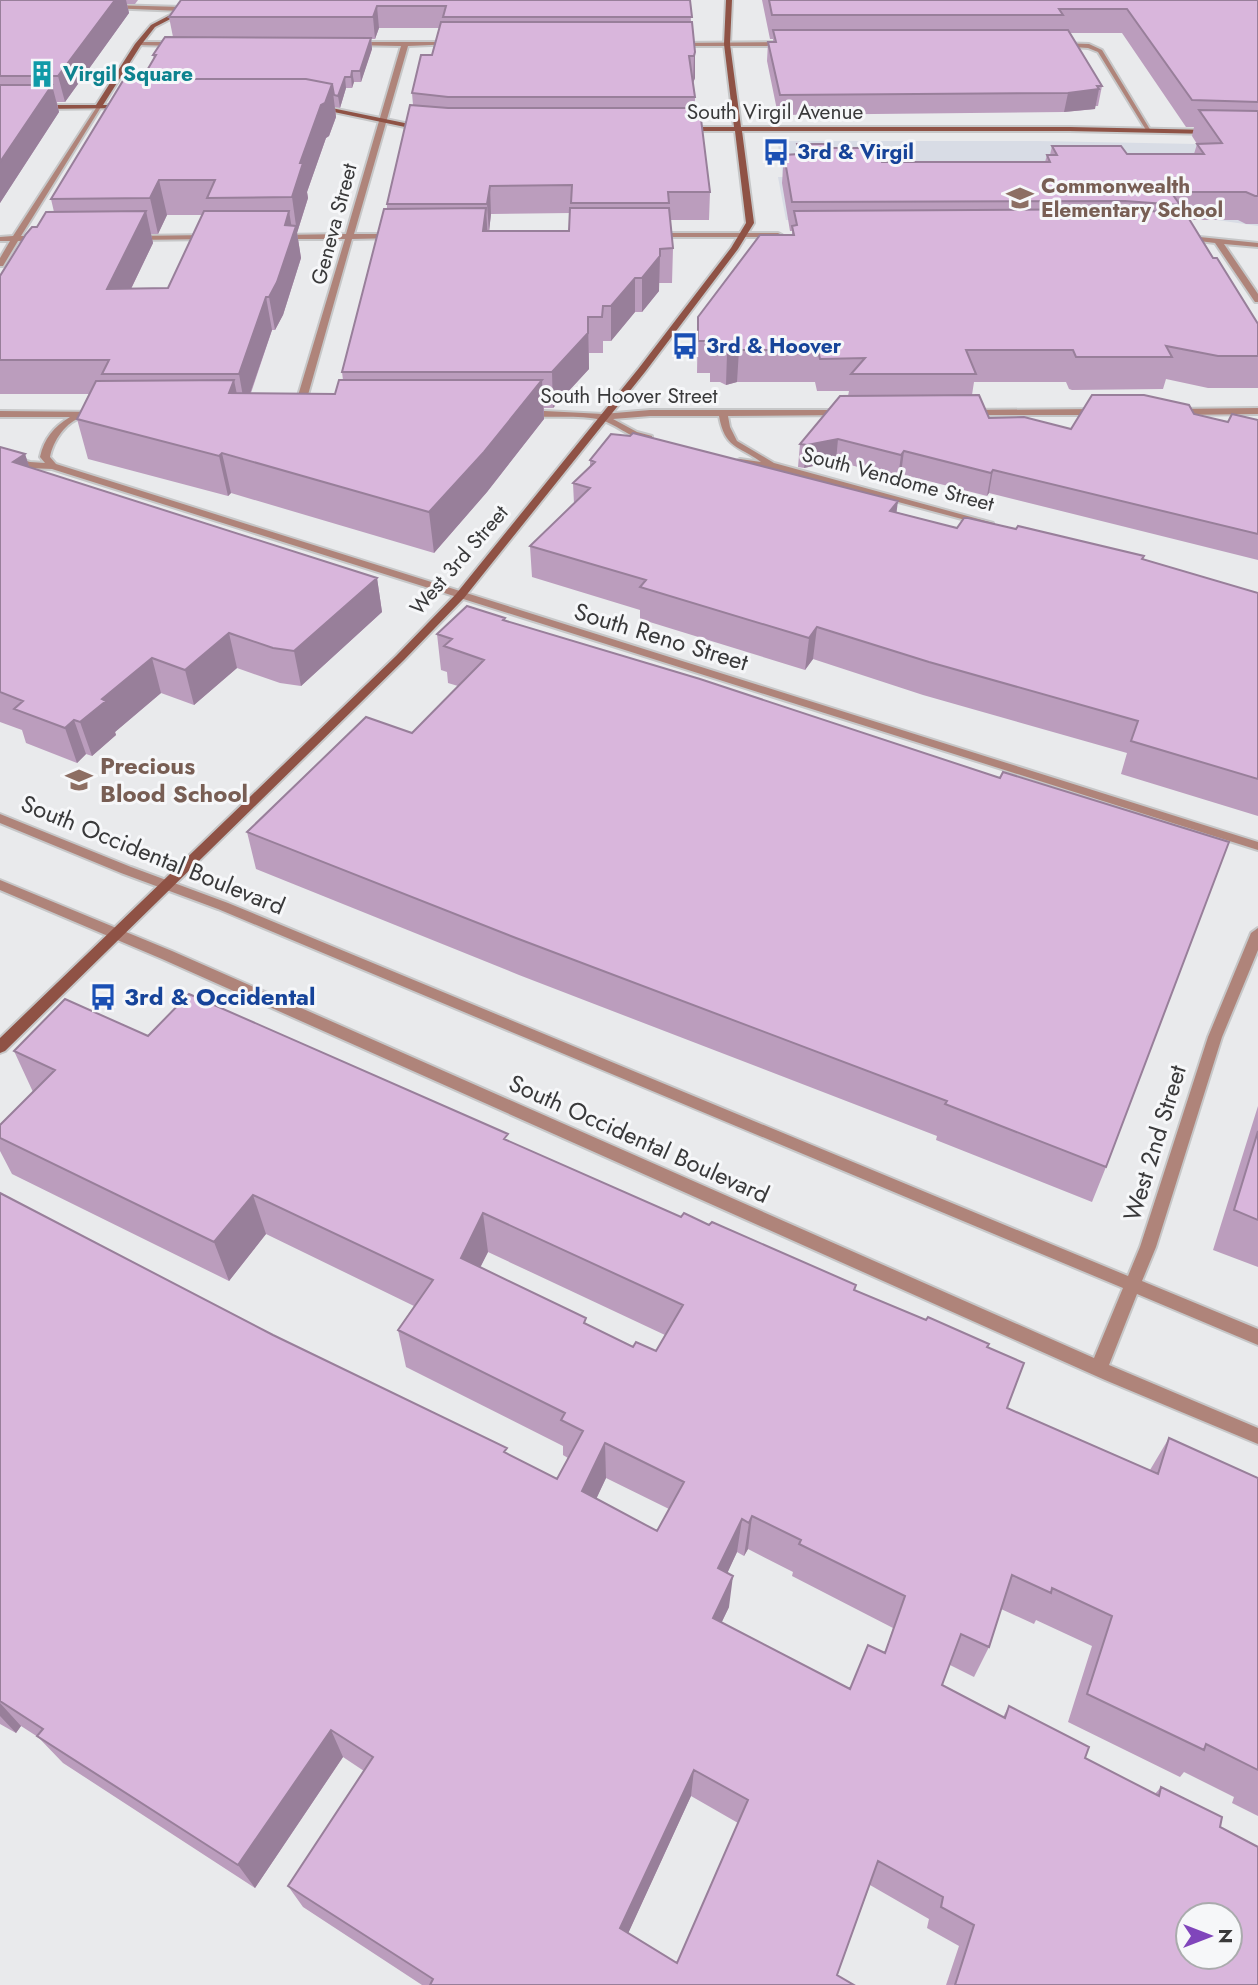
<svg xmlns="http://www.w3.org/2000/svg" width="1258" height="1985" font-family="Jost,sans-serif">
<style>
.built{fill:#d8dce5}
.lines{fill:none;stroke-linecap:round;stroke-linejoin:round}
.street-casing{stroke:#c6c7c8;stroke-width:4}
.secondary-casing{stroke:#c6c7c8;stroke-width:4}
.street{fill:#af847a;fill-rule:evenodd}
.secondary{fill:#8f5245;fill-rule:evenodd}
.wall{fill:#bb9dbd;fill-rule:evenodd}
.shaded-wall{fill:#987f9a}
.building{fill:#d9b6dc;stroke:#987f9a;stroke-width:2;fill-rule:evenodd}
.labels{text-anchor:middle;stroke-width:6;stroke-linejoin:round;paint-order:stroke}
.far-culture-label{font-size:21px;font-weight:bold;fill:#0d838f;stroke:#f6f7f9;text-anchor:start}
.far-street-label{font-size:21px;fill:#39393a;stroke:#f6f7f9}
.far-transit-label{font-size:21px;font-weight:bold;fill:#164399;stroke:#f6f7f9;text-anchor:start}
.far-education-label{font-size:21px;font-weight:bold;fill:#785e54;stroke:#f6f7f9;text-anchor:start}
.street-label{font-size:24px;fill:#39393a;stroke:#f6f7f9}
.education-label{font-size:24px;font-weight:bold;fill:#785e54;stroke:#f6f7f9;text-anchor:start}
.transit-label{font-size:24px;font-weight:bold;fill:#164399;stroke:#f6f7f9;text-anchor:start}
</style>
<rect width="100%" height="100%" fill="#e9eaec"/>
<path class="built" d="M786 141H1038L1250 145 1258 155V226L1210 219 786 220 778 177H783L778 145Z"/>
<g class="lines">
<defs>
<path id="street" d="M110 5 182 7 185 9 182 11 108 8Z
M138 42H178L181 44 178 46 136 45Z
M353 42H451L454 44 408 46 354 234H396L400 236 396 238 352 239 304 409 299 412 294 409 345 239H280L276 237 280 235 346 234 401 46 351 45Z
M678 43 787 42 790 44 787 46H676Z
M1058 43 1089 44 1102 50 1151 131 1146 130 1098 52 1088 48 1060 46Z
M98 105 101 107 21 236H39L43 238 39 240 18 241 3 266H0V258L10 241H0V237L13 236Z
M654 233H778L782 235 778 237H651L650 235Z
M211 235 215 237 214 239 133 240 129 238 133 236Z
M1180 235 1258 243V247L1224 244 1258 294V302H1255L1215 243 1183 239H1180Z
M1258 408V414L1175 415 1170 412 1175 409Z
M525 410 603 414 650 410H844L849 413 847 415 728 416 730 427 737 441 774 463 993 523 988 526 771 468H755L737 464 735 462 740 459 761 462C738 445 725 449 719 416H650L613 419 637 432 652 436V440C632 441 619 425 601 420 581 414 544 419 522 415L520 413Z
M969 410 1099 409 1104 412 1099 415H966L964 413Z
M0 411 101 412V416C96 417 89 415 83 417 66 421 53 441 50 457L56 464 1258 842V850L52 469 29 468 0 459V453L30 462 45 463 40 457C44 438 54 427 70 417H0Z
M0 814 131 867 228 903 1128 1276 1140 1247 1208 1037 1251 933 1258 928V950L1222 1037 1156 1247 1142 1281 1258 1329V1345L1137 1294 1109 1365 1258 1428V1444L1105 1380 162 959 0 890V880L172 951 1094 1358 1123 1288 218 909 121 873 0 823Z"/>
<path id="secondary" d="M199 0H207L155 27 141 45 103 105H125L127 108 40 109 37 107 40 105H96L135 44 151 25Z
M726 0H732L730 44 741 127H1070L1211 130 1214 132 1211 134 1070 131H742L754 223 738 249 645 372 464 598 404 660 5 1051 0 1053V1038L396 656 456 594 639 368 731 248 746 223 735 131H685L682 129 685 127H734L724 44Z
M317 105 424 127 427 129 424 131 315 108Z"/>
</defs>
<use href="#street" class="street-casing"/>
<use href="#secondary" class="secondary-casing"/>
<use href="#street" class="street"/>
<use href="#secondary" class="secondary"/>
</g>
<path class="wall" d="M0 0H138L135 4H127L129 13 65 102H57L59 112 0 203Z
M181 0H690L691 22 695 52V78L693 83 695 97V108L710 192 709 220H670L673 248 672 283H659V291L642 312H635L611 341H603V353H589V369L553 408H544V419L487 492 434 553 231 493 228 496 88 459 77 419 89 394H0V276L37 227 54 212 51 199 142 79 154 59 153 55 173 37 169 17ZM379 28H439L432 55 412 93 413 105 387 204V209L342 372 343 380 335 394 251 393 272 330H275L283 315 301 258 297 233 308 198 307 192 326 138 329 136 336 117 335 107 340 108 346 88H352L354 82H361L372 49 371 39H375ZM570 213 569 231H489L491 214ZM167 215H202L168 288 131 289 153 243 151 234H158Z
M762 0H1258V224H1246L1238 220H1190L1213 258 1258 324V388H1208L1166 379 1163 389 1072 390 1069 389 1066 382H974L972 395 989 418 1071 429 1194 414 1228 422 1258 420V560L989 493 987 496 901 474 898 478 836 461 804 468 798 467 800 444 848 396 849 391H817L815 382H737L726 385 720 382H710V373H697L698 317 792 235V231H790L782 183 784 155 796 154 797 144 831 148 882 162H1045L1047 155H1050L1052 146 1127 154H1194L1197 144 1192 136 1194 127H1186L1122 33H1070L1102 86 1098 106H1095V109L1064 112 778 115 767 61 768 42H773V39H770Z
M0 447 25 454 29 467 377 578 382 612 301 686 280 683 237 668 194 705 161 693 115 732 116 735 92 756 86 754 77 763 26 743 22 730 0 722Z
M590 460 896 512 957 528 1016 529 1144 556 1143 559 1258 593V816L1121 774 1127 753 923 695 813 659 805 670 640 619V610L532 577 530 546 574 504 573 483 590 467Z
M506 620 1106 1167 1092 1202 936 1140 937 1136 519 975 256 869 247 832 412 733 458 686 448 683 447 672 441 670 437 634Z
M148 1036 508 1141 681 1217 709 1225 856 1285 855 1290 988 1347 1007 1408 1150 1470 1169 1438 1258 1478V1816L1232 1803 1234 1797 1184 1772 1180 1777 1068 1722 1092 1646 1036 1620 1034 1624 1001 1609 989 1647 974 1677 950 1665 942 1685 1003 1717 1009 1706 1085 1758 1155 1794 1161 1787 1220 1827 1258 1985H946L959 1946 927 1928 929 1919 870 1885 837 1975 854 1985H422L303 1907 288 1886 364 1771 343 1757 255 1888 63 1763 38 1737 21 1726 16 1733 0 1724V1193L273 1335 557 1479 568 1458 563 1455V1446L406 1367 398 1330 414 1306 266 1234 229 1281 12 1174 0 1151V1125L33 1092 14 1051ZM488 1252 665 1335 656 1351 633 1347 587 1324 480 1267ZM606 1478 669 1509 657 1531 596 1499ZM748 1549 793 1572 792 1576 893 1628 885 1653 850 1689 721 1623 729 1607 727 1573 737 1552 744 1556ZM691 1796 738 1823 677 1963 628 1933Z
M1258 1106V1267L1213 1250Z"/>
<path class="shaded-wall" d="M115 0H126L129 13 65 102 58 76Z
M377 6 379 28 375 39 373 17Z
M371 38 372 49 361 82 360 71Z
M695 52V78L693 83 694 56Z
M352 71 354 82 352 88 351 77Z
M345 77 346 88 340 108 338 96Z
M332 84 336 117 329 136 326 138 307 192 308 198 297 233 292 197 300 163 321 105Z
M52 85 59 112 0 203V162Z
M1099 89 1095 109 1064 112 1068 93Z
M159 180 167 215 158 234 150 198Z
M490 186 491 214 489 232 487 204Z
M486 208 488 242 483 231Z
M146 211 153 243 115 322 107 289Z
M289 211 293 235 296 226 301 258 283 315 275 330 269 297 285 225Z
M660 256 659 291 642 312V278Z
M635 278V312L611 341V306Z
M266 297 272 330 245 408 239 374Z
M588 317 589 369 553 408 552 372Z
M739 350 737 382 726 385 727 353Z
M234 380 242 419 229 393Z
M542 380 544 419 487 492 434 553 429 512Z
M838 439 836 461 804 468 807 445Z
M904 451 901 474 898 478 901 455Z
M222 453 231 493 228 496 219 456Z
M25 454 36 487 13 462Z
M993 470 989 493 987 496 991 473Z
M898 501 894 532 890 511Z
M377 578 382 612 301 686 294 651Z
M817 627 813 659 805 670 809 638Z
M229 633 237 668 194 705 185 670Z
M152 658 161 693 115 732 116 735 92 756 80 722 102 699Z
M74 720 86 754 77 763 65 728Z
M253 1195 266 1234 229 1281 214 1242Z
M483 1213 488 1252 466 1296 461 1258Z
M605 1443 606 1478 584 1525 582 1491Z
M752 1516 748 1549 744 1556 749 1523Z
M742 1519 737 1552 715 1600 718 1568Z
M733 1576 729 1607 709 1649 713 1618Z
M0 1703 21 1726 16 1733 0 1716Z
M331 1730 343 1757 255 1888 238 1865Z
M694 1770 691 1796 621 1949 620 1928Z"/>
<path class="building" d="M0 0H115L58 76H0Z
M181 0H690L692 17H443L446 6H377L373 17H169Z
M769 0H1258V102L1192 100 1127 9H1059L1063 15H772Z
M441 22H692L695 52 694 56H689L695 97H448L412 93 421 55H432Z
M773 30H1068L1102 86H1097L1099 89 1068 93 780 95 768 42H776Z
M165 37 371 38 360 71H352L351 77H345L338 96 334 95 332 84 306 79H142L156 55H153Z
M124 79H306L332 84 325 103 321 105 300 163H303L292 197 207 198 215 180H159L150 198 51 199Z
M0 85H52L0 162Z
M410 105 448 108H697L699 119H701L710 192H668L669 203H571L572 185 490 186 487 204H387Z
M1199 110 1258 111V196H1255L1246 192H1171L1180 205 1125 201 792 202 784 155 799 154 797 144H830L831 148H878L882 162H1050L1047 155H1057L1052 146H1121L1127 154H1204L1197 144 1222 143Z
M486 208 483 231H569L570 208H669L673 248 660 249V256L642 278H635L611 306H603L602 317H588V333L552 372H342L384 209Z
M1126 209 1186 214 1213 258H1217L1258 324V356H1218L1166 346 1172 357H1076L1073 350H966L976 374H851L865 358 820 359 818 350H739L727 353 721 350H712L711 341H698V317L760 235H794L792 226 797 225 794 211Z
M146 211 107 289 168 288 204 211H289L285 225 296 226 277 282 269 297H266L239 374H102L109 360H0V276L26 234 32 227H37L46 212Z
M234 380 229 393 335 394 339 380H542L484 452 429 512 222 453 219 456 77 419 96 381Z
M979 395 989 418 1024 417 1071 429 1092 395H1144L1189 405 1194 414 1228 422 1232 414 1258 420V534L993 470 991 473 904 451 901 455 838 439 807 445 800 444 840 396Z
M633 433 898 501 890 511 957 528 964 518H968L1016 529 1018 526 1144 556 1142 559 1258 593V779L1131 741 1138 721 929 662 817 627 809 638 640 587 646 580 530 546 590 488 573 483 595 462 590 460 611 434 630 436Z
M0 447 25 454 13 462 377 578 294 651 273 648 229 633 185 670 152 658 102 699 106 701 80 722 74 720 65 728 14 709 23 701 0 692Z
M467 606 505 618 503 620 700 679 1000 778 1003 772 1229 842 1106 1167 945 1104 947 1101 516 938 247 832 366 717 412 733 484 660 444 646 452 639 437 634Z
M189 994 508 1134 504 1139 681 1217 684 1213 709 1225 712 1222 856 1285 854 1290 926 1320 928 1317 989 1344 987 1347 1024 1363 1007 1408 1158 1474 1169 1438 1258 1478V1770L1206 1744 1204 1750 1087 1694 1112 1616 1052 1588 1051 1593 1012 1575 989 1647 961 1634 942 1685 1005 1718 1009 1706 1089 1747 1085 1758 1159 1796 1161 1787 1222 1817 1220 1827 1258 1847V1985H955L974 1925 941 1907 943 1897 878 1861 837 1975 854 1985H430L433 1979 288 1886 373 1757 331 1730 238 1865 37 1736 43 1729 0 1701V1193L273 1335 507 1448 504 1452 557 1479 583 1431 561 1420 565 1413 398 1330 433 1280 253 1195 214 1242 0 1138V1125L55 1070 14 1051 65 999 148 1036ZM483 1213 683 1305 656 1351 636 1342 633 1347 584 1323 586 1318 461 1258ZM605 1443 684 1482 657 1531 582 1491ZM752 1516 801 1540 799 1544 905 1596 885 1653 868 1645 850 1689 713 1618 733 1576 718 1568 742 1519 749 1523ZM694 1770 748 1800 677 1963 620 1928ZM1188 1915H1230V1957H1188Z
M1258 1131V1220L1234 1210Z"/>
<defs>
<symbol id="building-bare" viewBox="-9 -9 18 18"><path d="M-4-6H4V6H1V3H-1V6H-4ZM-2.5-4.3h1.7v1.8h-1.7ZM.8-4.3h1.7v1.8H.8ZM-2.5-1h1.7V.8h-1.7ZM.8-1h1.7V.8H.8Z" fill="#0f9aa8" stroke="#f6f7f9" stroke-width="2.5" paint-order="stroke"/></symbol>
<symbol id="bus-bare" viewBox="-9 -9 18 18"><path d="M-5-6H5V4H4V6H2V4H-2V6H-4V4H-5ZM-3.5-4V0h7V-4ZM-3.5 1.2v1.5H-2V1.2ZM2 1.2v1.5H3.5V1.2Z" fill="#1a4fb4" stroke="#f6f7f9" stroke-width="2.5" paint-order="stroke"/></symbol>
<symbol id="school-bare" viewBox="-9 -9 18 18"><path d="M0-5L7-2L0 1L-7-2ZM-4 1L0 2.5L4 1V4Q0 6-4 4Z" fill="#8d6e63" stroke="#f6f7f9" stroke-width="2.5" paint-order="stroke"/></symbol>
</defs>
<g fill-rule="evenodd">
<use href="#building-bare" x="23" y="55" width="38" height="38"/>
<use href="#bus-bare" x="757" y="133" width="38" height="38"/>
<use href="#school-bare" x="1001" y="179" width="38" height="38"/>
<use href="#bus-bare" x="666" y="327" width="38" height="38"/>
<use href="#school-bare" x="60" y="761" width="38" height="38"/>
<use href="#bus-bare" x="84" y="978" width="38" height="38"/>
</g>
<g class="labels">
<g class="far-culture-label">
<text x="63" y="81">Virgil Square</text>
</g>
<g class="far-street-label">
<text x="775" y="119">South Virgil Avenue</text>
<text transform="translate(334 224) rotate(-75)" y="7">Geneva Street</text>
<text x="629" y="403">South Hoover Street</text>
<text transform="translate(898 479) rotate(15)" y="7">South Vendome Street</text>
<text transform="translate(459 560) rotate(-49)" y="7">West 3rd Street</text>
</g>
<g class="far-transit-label">
<text x="797" y="159">3rd &amp; Virgil</text>
<text x="706" y="353">3rd &amp; Hoover</text>
</g>
<g class="far-education-label">
<text x="1041" y="193">Commonwealth<tspan x="1041" dy="24">Elementary School</tspan></text>
</g>
<g class="street-label">
<text transform="translate(661 637) rotate(17)" y="8">South Reno Street</text>
<text transform="translate(153 855) rotate(22)" y="8">South Occidental Boulevard</text>
<text transform="translate(639 1139) rotate(24)" y="8">South Occidental Boulevard</text>
<text transform="translate(1155 1143) rotate(-73)" y="8">West 2nd Street</text>
</g>
<g class="education-label">
<text x="100" y="774">Precious<tspan x="100" dy="28">Blood School</tspan></text>
</g>
<g class="transit-label">
<text x="124" y="1005">3rd &amp; Occidental</text>
</g>
</g>
<g transform="translate(1209 1936) rotate(90)"><circle r="33" fill="#f6f7f9" stroke="#aaabad" stroke-width="2"/>
<path d="M0-5L12 26L0 18L-12 26Z" fill="#8045bb"/>
<text y="-10" font-size="19" font-weight="bold" text-anchor="middle" fill="#39393a">N</text>
</g>
</svg>
